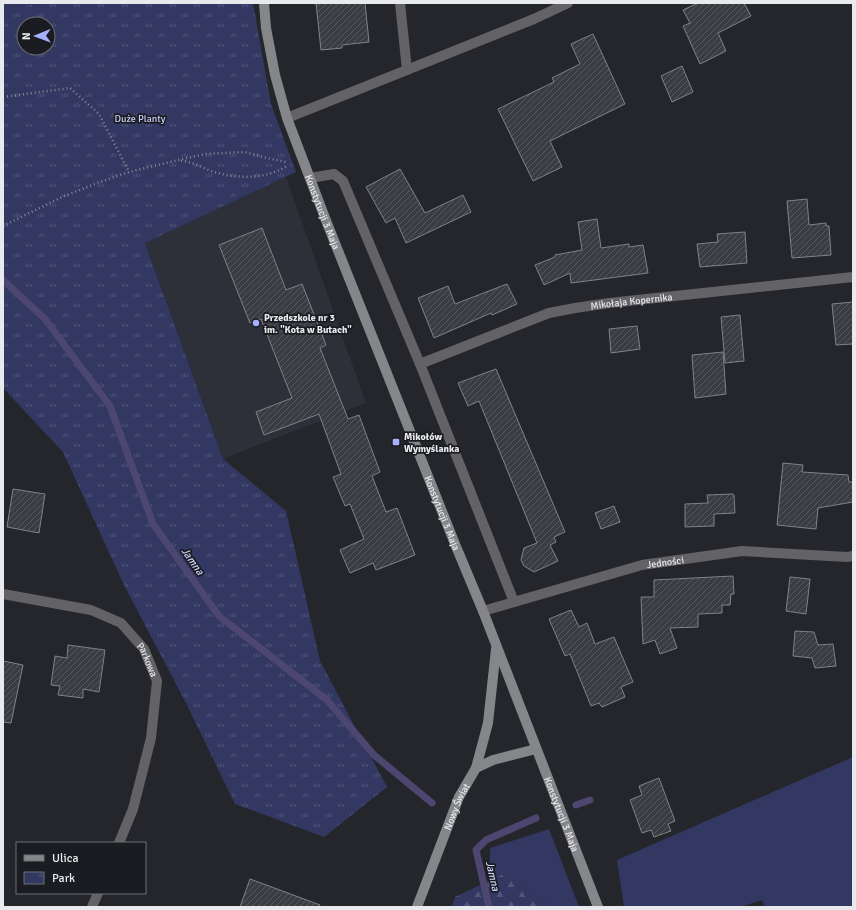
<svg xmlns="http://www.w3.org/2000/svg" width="856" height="910" font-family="Signika,sans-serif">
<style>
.built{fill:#2d2f39}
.grass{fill:#333863}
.forest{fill:url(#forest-firs)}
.park{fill:url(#park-tufts);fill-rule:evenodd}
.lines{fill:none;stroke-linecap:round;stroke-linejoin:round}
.stream{stroke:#4d4670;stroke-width:7}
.building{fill:url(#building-hatch);stroke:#818288}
.path{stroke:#88898d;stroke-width:2.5;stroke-dasharray:1 3;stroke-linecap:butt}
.lane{stroke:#636366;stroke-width:10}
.street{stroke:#636366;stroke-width:10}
.secondary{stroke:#85868a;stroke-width:10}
.poi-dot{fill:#a6b1fc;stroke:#1b1c21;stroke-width:1.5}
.labels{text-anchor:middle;stroke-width:3.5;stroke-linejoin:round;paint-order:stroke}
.park-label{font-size:10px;fill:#c7cef6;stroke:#1b1c21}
.street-label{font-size:10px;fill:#e9eaed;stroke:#1b1c21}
.poi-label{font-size:10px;font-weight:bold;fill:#e9eaed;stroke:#1b1c21;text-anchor:start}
.water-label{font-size:11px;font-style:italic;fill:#cad2fa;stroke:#1b1c21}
</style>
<defs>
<pattern id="forest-firs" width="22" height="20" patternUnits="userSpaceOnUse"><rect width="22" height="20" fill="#333863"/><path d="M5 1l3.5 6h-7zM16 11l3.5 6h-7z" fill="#51557a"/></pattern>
<pattern id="park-tufts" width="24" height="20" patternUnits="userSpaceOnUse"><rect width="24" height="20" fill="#333863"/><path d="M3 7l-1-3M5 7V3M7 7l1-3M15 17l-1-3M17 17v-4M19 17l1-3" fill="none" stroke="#51557a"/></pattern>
<pattern id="building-hatch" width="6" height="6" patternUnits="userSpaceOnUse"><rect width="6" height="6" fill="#3b3c41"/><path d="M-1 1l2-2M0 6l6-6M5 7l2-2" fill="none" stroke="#57585d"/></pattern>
</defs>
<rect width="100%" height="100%" fill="#25262b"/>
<path class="built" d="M286 177 366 403 223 459 145 242Z"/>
<path class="grass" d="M3 3H61L3 7Z
M853 757V907H765L762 900 740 907H624L617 860Z
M549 829 579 907H547V905L510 872 490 881V848Z"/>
<path class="forest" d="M510 871 547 905V907H452L455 897Z"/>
<path class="park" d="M61 3H253L271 104 296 172 145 243 223 459 286 511 320 661 387 787 324 837 235 804 186 703 124 585 63 452 3 388V7ZM24 24H48V48H24Z"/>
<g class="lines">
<path class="stream" d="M3 280 45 319 110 406 153 524 219 616 327 700 374 755 432 803
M576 805 590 800
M489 907 476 850 486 840 536 818"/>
</g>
<path class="building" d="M316 3H365L369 42 342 45V48L321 50Z
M698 3H744L751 16 718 33 726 51 700 64 683 26 690 23 683 10Z
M593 34 625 104 550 141 562 167 533 181 498 109 554 82 552 78 580 64 571 44Z
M682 66 693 92 672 102 661 76Z
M400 169 425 213 463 195 471 212 406 243 395 218 386 223 366 187Z
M807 199 809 225 826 223V226H829L831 255 792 258 787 201Z
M597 219 601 248 629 244V247L643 245 648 273 571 283 570 273 544 285 535 265 555 257V255L582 250 578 222Z
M262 228 286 290 302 284 326 345 320 348 348 419 359 415 380 472 372 476 386 512 397 508 415 555 376 570 373 563 350 573 340 550 364 539 350 504 345 506 333 477 341 474 319 414 264 435 256 412 292 398 261 319 250 323 219 245Z
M745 232 747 263 700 267 697 244 718 242 717 234Z
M507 284 517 304 492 315 491 313 434 338 418 298 448 286 455 304Z
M853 302V344L836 345 832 304Z
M740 315 744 361 725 363 721 317Z
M637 326 640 349 611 353 609 329Z
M723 352 726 394 695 398 692 355Z
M496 369 565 532 554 537 556 542 550 545 558 561 534 572 524 566 521 560 524 548 537 543 479 401 468 406 458 383Z
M783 463 803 465 802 472 848 475 849 482H853V502L818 508 816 529 777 525Z
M13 489 45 494 39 533 7 527Z
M732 494 734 495 735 513 714 514V526L685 527V504L708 503 707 495Z
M614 506 620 522 601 529 595 513Z
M733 576 734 594H731L730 605H722V613L698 614V627L670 628 677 648 660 654 655 640 643 644 641 597H654V580Z
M790 577 810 579 806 614 786 611Z
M571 610 579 627 587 623 595 644 614 637 633 682 621 687 625 697 602 707 599 703 591 706 570 654 565 656 549 619Z
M795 631 814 632 818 645 833 644 836 666 815 668 812 658 793 656Z
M68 645 105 650 99 692 83 689V698L58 695 60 686 51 685 55 656 67 658Z
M3 661 23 665 11 723 3 722Z
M659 778 675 821 668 824 671 831 654 837 651 830 642 833 630 800 642 795 639 786Z
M250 879 320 905 319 907H240Z"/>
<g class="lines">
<path class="path" d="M3 97 70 88 99 114 129 172
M181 161C191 161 201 167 211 171 236 179 264 180 287 166
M3 226 62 197 97 183 129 172 191 157 206 154 245 152 267 158 286 162"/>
<path class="lane" d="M400 3 407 70"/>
<g class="street">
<path d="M287 118 534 19 568 3"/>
<path d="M310 178 334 174 343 181 420 364 514 602"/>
<path id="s1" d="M420 364 549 313 575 308 609 303 853 277"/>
<path id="s2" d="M3 594 91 610 121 623 144 649 157 681 151 738 133 809 119 843"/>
<path id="s3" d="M483 611 642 565 742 551 847 557 853 556"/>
<path d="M92 907 98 893"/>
</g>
<g class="secondary">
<path id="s4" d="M264 3 266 28 275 75 287 118 325 218 455 544 483 611 598 907"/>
<path d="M476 768 488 723 496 649"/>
<path id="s5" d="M417 907 459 797 476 768 493 760 536 749"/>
</g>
</g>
<g class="poi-dot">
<circle cx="256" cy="323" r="4"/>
<rect x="392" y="438" width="8" height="8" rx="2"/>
</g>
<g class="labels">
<g class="park-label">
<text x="140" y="122">Duże Planty</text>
</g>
<g class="street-label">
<text dy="4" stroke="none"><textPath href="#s4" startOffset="218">Konstytucji 3 Maja</textPath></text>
<text dy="4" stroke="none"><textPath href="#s1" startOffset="222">Mikołaja Kopernika</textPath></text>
<text dy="4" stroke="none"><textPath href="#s4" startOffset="542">Konstytucji 3 Maja</textPath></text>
<text dy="4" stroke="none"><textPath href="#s3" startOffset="189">Jedności</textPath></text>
<text dy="4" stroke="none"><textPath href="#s2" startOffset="168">Parkowa</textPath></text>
<text dy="4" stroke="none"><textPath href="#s5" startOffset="108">Nowy Świat</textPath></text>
<text dy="4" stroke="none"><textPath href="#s4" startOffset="866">Konstytucji 3 Maja</textPath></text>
</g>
<g class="poi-label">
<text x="264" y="321">Przedszkole nr 3<tspan x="264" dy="12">im. "Kota w Butach"</tspan></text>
<text x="404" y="440">Mikołów<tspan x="404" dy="12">Wymyślanka</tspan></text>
</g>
<g class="water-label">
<text transform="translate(193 561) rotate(55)" y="4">Jamna</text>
<text transform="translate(493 876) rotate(77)" y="4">Jamna</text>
</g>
</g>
<rect width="856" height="910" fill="none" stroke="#e9eaed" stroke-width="8"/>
<rect x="16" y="842" width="130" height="52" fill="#1b1c21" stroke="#6d6e73"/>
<rect x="24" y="855" width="20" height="6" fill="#85868a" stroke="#6d6e73"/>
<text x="52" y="862" font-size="12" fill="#e9eaed">Ulica</text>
<rect x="24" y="872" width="20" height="12" fill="url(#park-tufts)" stroke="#6d6e73"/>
<text x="52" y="882" font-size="12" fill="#e9eaed">Park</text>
<g transform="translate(36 36) rotate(269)"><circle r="19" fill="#1b1c21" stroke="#6d6e73"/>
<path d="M0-3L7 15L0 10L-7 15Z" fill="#a6b1fc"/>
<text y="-6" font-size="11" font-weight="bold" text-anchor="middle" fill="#e9eaed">N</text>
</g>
</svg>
